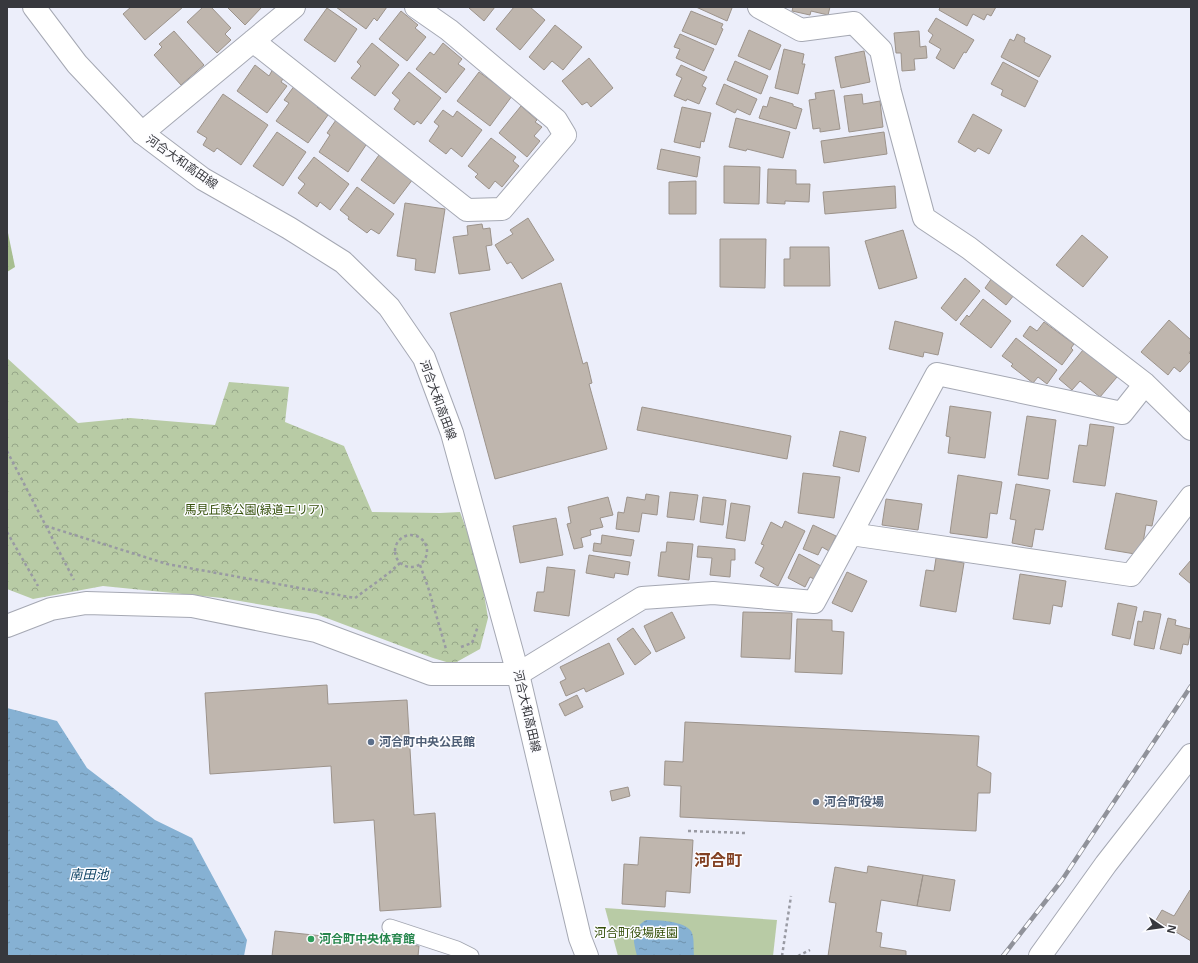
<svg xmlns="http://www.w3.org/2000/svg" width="1198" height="963" font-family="'Open Sans','Noto Sans JP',sans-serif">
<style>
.forest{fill:url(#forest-firs)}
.park{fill:url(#park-crowns)}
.garden{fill:#b8cba5}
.water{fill:url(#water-ripples)}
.building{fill:#bfb6ae;stroke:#9c938b}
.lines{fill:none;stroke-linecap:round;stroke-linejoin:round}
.service-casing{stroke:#a5a8b3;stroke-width:17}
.minor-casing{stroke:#a5a8b3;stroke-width:24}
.secondary-casing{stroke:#a5a8b3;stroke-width:24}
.path{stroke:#999aa3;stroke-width:2.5;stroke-dasharray:3 3;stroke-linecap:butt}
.service{stroke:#fff;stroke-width:15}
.minor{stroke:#fff;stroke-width:22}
.secondary{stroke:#fff;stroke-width:22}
.rail-casing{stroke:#90929a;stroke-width:4.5}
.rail{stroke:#fcfcff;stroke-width:3;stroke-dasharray:9;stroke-linecap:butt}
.service-dot{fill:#5c6f8a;stroke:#fcfcff;stroke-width:1.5}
.leisure-dot{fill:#2e9e5b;stroke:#fcfcff;stroke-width:1.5}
.labels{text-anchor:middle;stroke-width:3;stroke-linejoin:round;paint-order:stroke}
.street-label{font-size:12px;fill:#37383d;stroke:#fcfcff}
.park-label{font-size:12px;fill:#334e08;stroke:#fcfcff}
.service-label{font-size:12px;font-weight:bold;fill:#4e5e75;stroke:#fcfcff;text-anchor:start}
.leisure-label{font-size:12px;font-weight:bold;fill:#27864d;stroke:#fcfcff;text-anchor:start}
.water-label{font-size:13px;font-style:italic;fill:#0f4465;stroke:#fcfcff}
.district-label{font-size:16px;font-weight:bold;fill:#824022;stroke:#fcfcff}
</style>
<defs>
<pattern id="forest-firs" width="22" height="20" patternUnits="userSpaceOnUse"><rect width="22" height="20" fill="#a7be90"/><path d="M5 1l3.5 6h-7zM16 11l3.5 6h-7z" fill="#899b77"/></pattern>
<pattern id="park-crowns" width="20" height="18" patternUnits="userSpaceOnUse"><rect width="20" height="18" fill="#b8cba5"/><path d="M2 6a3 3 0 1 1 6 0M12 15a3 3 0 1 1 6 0" fill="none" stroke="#96a688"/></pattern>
<pattern id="water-ripples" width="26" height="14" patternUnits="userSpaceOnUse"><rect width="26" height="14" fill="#86b1d3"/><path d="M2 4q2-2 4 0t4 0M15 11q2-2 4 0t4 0" fill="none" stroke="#6e91ac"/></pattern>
</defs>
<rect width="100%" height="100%" fill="#eceefa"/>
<path class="forest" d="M7 228 15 267 7 272Z"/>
<path class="park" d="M7 358 78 423 130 418 215 425 229 382 289 387 285 422 344 446 372 512 440 513 460 512 479 564 488 618 480 649 453 664 433 658 316 614 222 598 103 586 33 599 7 589Z"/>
<path class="garden" d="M605 908 777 920 773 956H618Z"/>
<path class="water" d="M7 708 57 721 87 768 155 820 192 838 247 940 244 956H7Z
M646 920C658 920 684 921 691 931 695 938 693 949 694 956H637C633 940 630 930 646 920Z"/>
<path class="building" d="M131 7H183L145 40 123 14Z
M203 7H211L231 28 225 34 231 40 217 53 187 22Z
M227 7H262L245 25Z
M336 7H387L377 21 374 18 366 29Z
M470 7H495L484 21 469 8Z
M514 7H530L545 20 520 50 496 29Z
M696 7H730L732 8 727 21Z
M793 7H830L828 15 811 11 810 15 792 11Z
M940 7H996L991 16 987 14 984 20 973 14 967 26 939 10Z
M327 8 357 29 335 62 304 40Z
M401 11 418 25 415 28 426 37 407 61 379 39Z
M691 11 723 24 721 28 723 29 716 45 682 31Z
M936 18 974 40 966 53 964 52 954 69 936 58 941 49 929 42 933 35 928 31Z
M555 25 582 47 563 70 552 61 544 70 529 57Z
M749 30 781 45 770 70 738 56Z
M174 31 204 65 181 85 154 55 162 47 159 44Z
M919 31 920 47 926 46 927 58 914 59 915 70 902 71 901 53H896L894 33Z
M680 34 714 49 704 71 676 58 680 49 674 47Z
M1017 34 1025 38 1024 42 1051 56 1039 77 1001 57 1010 39 1014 41Z
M372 43 399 65 375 96 351 78 361 66 357 62Z
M443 43 462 59 458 64 465 69 446 93 416 69 430 52 434 55Z
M784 49 804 54 802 64H805L798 94 775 88Z
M864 51 870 82 841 88 835 57Z
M589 58 613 88 591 107 587 102 582 105 562 81Z
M735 61 768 76 761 94 727 80Z
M1003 62 1038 81 1025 107 1001 95 1003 90 991 84Z
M255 65 269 76 273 69 284 77 281 82 287 86 267 113 237 91Z
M681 65 707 77 702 86 706 88 699 104 687 99 686 101 674 96 682 78 676 75Z
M409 72 441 98 421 124 417 121 414 125 394 109 400 100 392 93Z
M479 72 512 96 490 126 457 101Z
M724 84 757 99 750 115 737 109 735 113 716 104Z
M295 85 321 103 317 107 328 115 308 143 276 121 289 103 284 100Z
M834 90 840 129 820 132V128L813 129 809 100 816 99 815 93Z
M223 94 268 125 241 165 217 148 214 152 203 145 207 138 197 132Z
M862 94 863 104 880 101 883 127 849 132 844 96Z
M770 97 793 104V106L802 109 796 129 759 118 763 106 767 107Z
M521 106 537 120 535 122 542 127 534 136 540 141 527 157 499 133Z
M682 107 711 113 704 142 701 141 700 148 674 142Z
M443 110 453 117 457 111 482 130 462 157 451 148 446 154 429 141 439 126 434 122Z
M973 114 1002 130 989 154 978 148 975 152 958 142Z
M736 118 790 132 783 158 747 149 746 151 729 147Z
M336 120 368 142 348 172 319 152 330 135 327 133Z
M277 132 306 152 283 186 253 166Z
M884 132 887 154 824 163 821 141Z
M491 138 516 157 513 161 519 166 502 187 495 181 489 189 475 177 478 174 468 166Z
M661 149 700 157 697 177 657 169Z
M379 155 413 179 394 204 361 180Z
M314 157 349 184 330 210 320 202 317 207 298 193 305 184 298 178Z
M724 166 760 167 759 204 724 203Z
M768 169 796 170V184H810L809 202 785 201V204L767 203Z
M696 181V214H669V182Z
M895 186 896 208 825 214 823 192Z
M357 187 394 214 379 234 371 229 367 233 348 219 349 217 340 210Z
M405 203 445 209 435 273 415 270 416 259 397 256Z
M528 218 554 260 522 279 511 262 507 264 495 245 513 234 510 230Z
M482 224 483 229 490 228 492 245 486 246 490 270 459 274 453 237 468 235 467 226Z
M903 230 917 278 879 289 865 241Z
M1082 235 1108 257 1083 287 1056 265Z
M720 239H766L765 288 720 287Z
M790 247H829L830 286H784V259H790Z
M965 278 980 291 956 321 941 308Z
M992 278 1014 295 1006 305 985 288Z
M561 283 583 364 587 362 592 383 589 384 607 449 495 479 450 313Z
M983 299 1011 321 991 348 960 324 967 315 969 317Z
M1169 320 1191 340V350L1189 353 1191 355V360L1180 372 1174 367 1168 375 1141 352Z
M895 321 943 333 938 355 924 352 923 357 889 349Z
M1044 322 1074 344 1071 348 1073 350 1062 365 1023 336 1030 326 1037 331Z
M1016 338 1057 370 1047 384 1038 377 1033 383 1011 366 1013 364 1002 356Z
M1083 350 1117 377 1100 397 1080 381 1072 390 1059 379Z
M950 406 991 412 985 458 948 453 950 437 946 436Z
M642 407 791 436 787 459 637 430Z
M1027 416 1056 420 1048 479 1018 475Z
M1090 424 1114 427 1105 486 1073 482 1079 445 1087 446Z
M840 431 866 437 859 472 833 466Z
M803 473 840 477 834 518 798 513Z
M958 475 1002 482 997 514 990 513 987 538 950 533Z
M1016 484 1050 490 1043 530 1035 529 1032 547 1012 543 1016 520 1010 519Z
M670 492 698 495 694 520 667 517Z
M1116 493 1157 501 1152 526 1146 525 1141 555 1105 549Z
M646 494 659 496 657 515 642 513 639 532 616 529 618 512 624 513 627 497 645 500Z
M608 497 613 515 600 518 603 527 590 530 591 535 581 538 583 547 574 549 567 524 571 523 568 507Z
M703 497 726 500 723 525 700 522Z
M886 499 922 504 918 530 882 525Z
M731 503 750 506 745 541 726 538Z
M556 518 563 555 520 563 513 526Z
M785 521 805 531 778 586 760 576 764 568 755 563 764 545 761 544 771 522 782 528Z
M813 525 836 536 829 551 822 547 818 555 803 549Z
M602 535 634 540 631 556 593 551 594 543 601 544Z
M667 542 693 544 689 580 658 576 661 552H666Z
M698 546 735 549V560H731L730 577 710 575 712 558 697 557Z
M799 554 821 566 814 579 810 577 805 587 788 578Z
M589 555 630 562 628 575 615 573 614 578 586 573Z
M936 558 964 563 956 612 920 606 926 570 934 571Z
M1191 560V584L1179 574Z
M547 567 575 570 569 616 534 611 537 592H544Z
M847 572 867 581 852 612 832 603Z
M1020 574 1066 581 1062 607 1053 605 1050 624 1013 619Z
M1118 603 1137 607 1130 639 1112 635Z
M1144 611 1161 614 1154 649 1134 645 1138 621 1142 622Z
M672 612 685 638 656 652 644 626Z
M743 612 792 613 790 659 741 657Z
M1168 618 1176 620 1175 625 1191 629 1188 645 1183 644 1181 654 1160 649Z
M797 619 832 620V631L844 632 842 674 795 672Z
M633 628 651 653 635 665 617 639Z
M609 643 624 674 586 692 584 688 566 696 560 682 566 679 560 667Z
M327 685 328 704 407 700 414 815 435 813 441 907 380 911 374 820 334 823 331 766 210 774 205 693Z
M577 695 583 707 565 716 559 704Z
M685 722 979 736 977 766 991 773 990 793H978L976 831 680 817 681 786 664 785 665 761 683 762Z
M628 787 630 796 612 801 610 791Z
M640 837 693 840 690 893 666 891 665 907 622 904 624 864 638 865Z
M868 866 923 875 917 906 881 900 876 932 882 933 880 947 906 951V956H828L836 903 829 902 835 867 867 873Z
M923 875 955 880 950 911 917 906Z
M1190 890H1191V941L1156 920 1162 910 1174 916Z
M275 931 419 946 418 956H272Z"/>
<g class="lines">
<defs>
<path id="service" d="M390 927 457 949 471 956"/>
<path id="minor" d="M759 7 801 30 854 23 881 50 890 92 924 218 969 248 1145 384 1191 429
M253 41 467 210 502 209 565 135 556 120 449 30 416 7
M142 133 294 7
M851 534 1131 575 1191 497
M7 626 51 609 86 603 192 606 316 631 431 674H518L642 598 713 593 814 602 937 374 1122 413 1145 384
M1040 956 1106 864 1191 755"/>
<path id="secondary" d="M34 7 77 64 142 133 203 179 289 228 343 262 389 307 424 358 452 433 518 674 580 938 587 956"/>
</defs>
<use href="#service" class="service-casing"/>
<use href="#minor" class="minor-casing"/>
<use href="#secondary" class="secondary-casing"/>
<path class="path" d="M7 451 74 580
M46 526 167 564 355 598 389 573 400 563
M7 532 38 586
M395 551a16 16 0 1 1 32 0a16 16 0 1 1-32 0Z
M420 565 428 587 446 649
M461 647 472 643 478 626
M688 831 745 833
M782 956 791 896
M798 956 810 950"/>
<use href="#service" class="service"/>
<use href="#minor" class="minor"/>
<use href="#secondary" class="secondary"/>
<defs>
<path id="rail" d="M1003 956 1062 880 1191 686"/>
</defs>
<use href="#rail" class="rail-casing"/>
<use href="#rail" class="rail"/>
</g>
<g class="service-dot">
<circle cx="371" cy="742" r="4"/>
<circle cx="816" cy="802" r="4"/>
</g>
<circle class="leisure-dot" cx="311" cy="939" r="4"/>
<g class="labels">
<g class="street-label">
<text transform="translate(182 162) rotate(35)" y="4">河合大和高田線</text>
<text transform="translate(438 400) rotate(70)" y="4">河合大和高田線</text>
<text transform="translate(527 711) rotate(77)" y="4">河合大和高田線</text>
</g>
<g class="park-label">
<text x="254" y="514">馬見丘陵公園(緑道エリア)</text>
<text x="636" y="937">河合町役場庭園</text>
</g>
<g class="service-label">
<text x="379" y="746">河合町中央公民館</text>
<text x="824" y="806">河合町役場</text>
</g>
<g class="leisure-label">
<text x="319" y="943">河合町中央体育館</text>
</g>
<g class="water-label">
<text x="89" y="879">南田池</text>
</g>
<g class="district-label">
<text x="718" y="866">河合町</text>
</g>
</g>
<rect width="1198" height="963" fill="none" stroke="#37383d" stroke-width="16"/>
<g transform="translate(1162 927) rotate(103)" stroke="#fcfcff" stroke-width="3" paint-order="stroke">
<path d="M0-3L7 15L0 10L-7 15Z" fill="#37383d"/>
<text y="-6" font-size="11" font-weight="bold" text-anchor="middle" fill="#37383d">N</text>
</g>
</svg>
